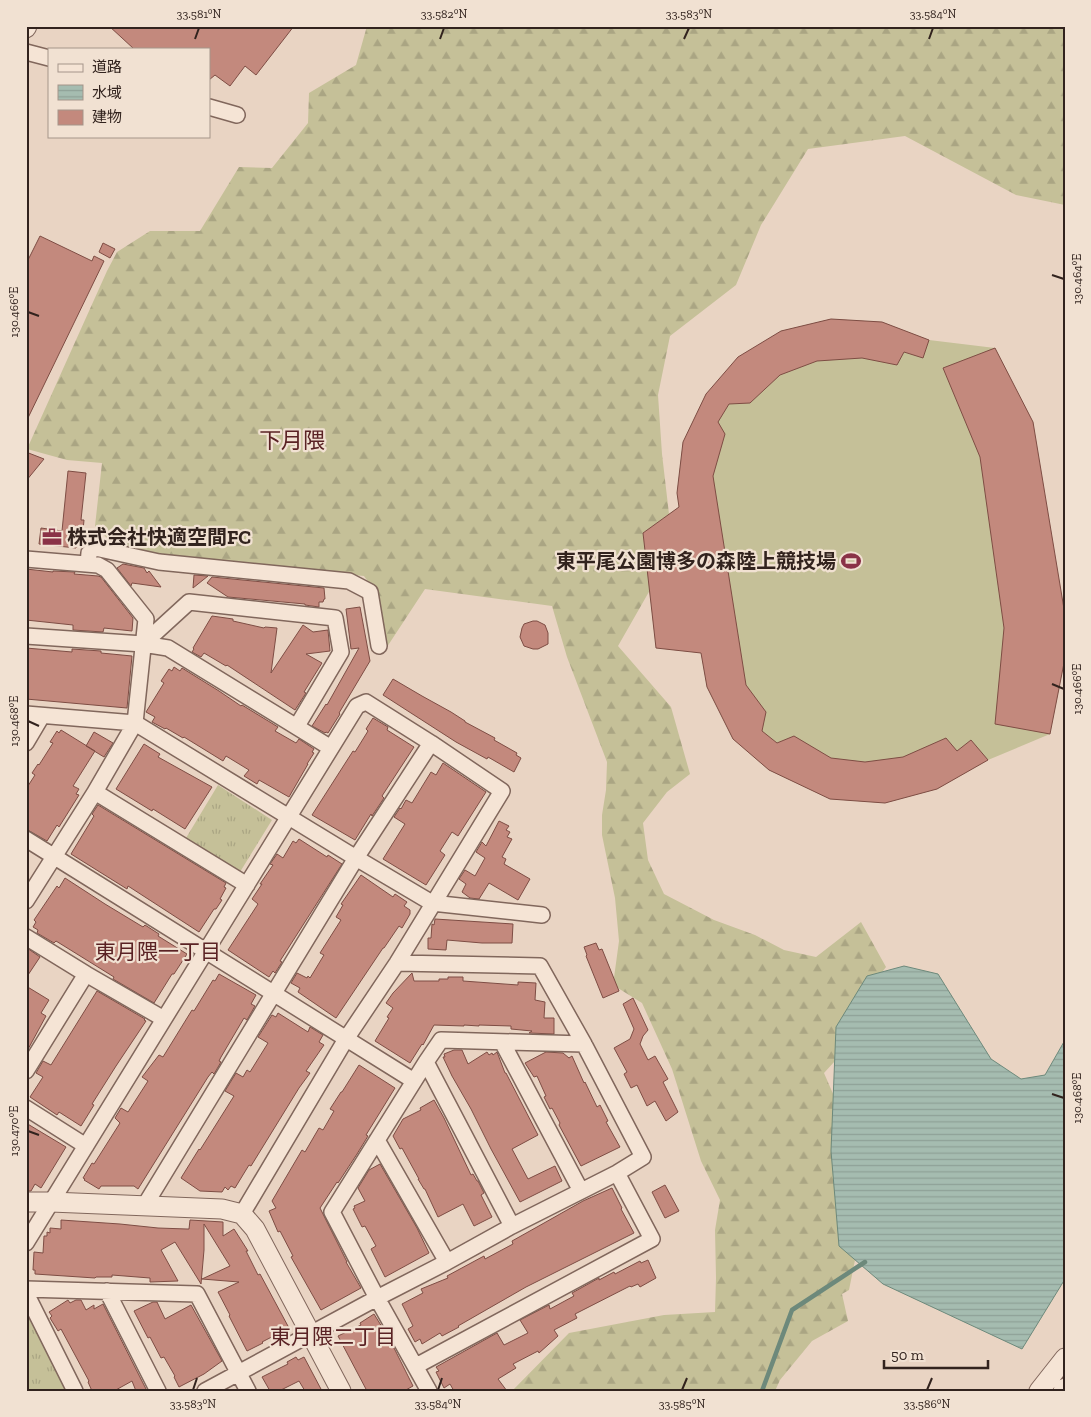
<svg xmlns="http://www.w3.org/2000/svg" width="1091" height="1417" font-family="'Zilla Slab','Noto Sans JP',serif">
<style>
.grass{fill:url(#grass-tufts)}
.forest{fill:url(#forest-firs)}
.pitch{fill:#c5c098}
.water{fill:url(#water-rules);stroke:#6d897b}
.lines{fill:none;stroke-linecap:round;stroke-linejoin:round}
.stream{stroke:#6d897b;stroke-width:4.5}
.building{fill:#c3897d;stroke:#7e4d44}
.minor-casing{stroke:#81675c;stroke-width:18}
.tertiary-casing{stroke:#81675c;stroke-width:21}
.minor{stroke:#f5e4d5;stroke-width:15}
.tertiary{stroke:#f5e4d5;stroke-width:19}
.ticks{fill:none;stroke:#32231e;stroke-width:2}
.labels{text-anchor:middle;stroke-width:4.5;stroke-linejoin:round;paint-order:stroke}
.poi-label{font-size:20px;font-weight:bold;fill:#32231e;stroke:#f1e1d2;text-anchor:start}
.neighbourhood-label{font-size:21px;fill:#5a2224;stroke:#f1e1d2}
.quarter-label{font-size:22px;fill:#5a2224;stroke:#f1e1d2}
.neatline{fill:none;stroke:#32231e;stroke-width:2}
.ticks-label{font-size:12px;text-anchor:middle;fill:#32231e}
</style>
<defs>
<pattern id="grass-tufts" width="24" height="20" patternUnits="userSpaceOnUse" patternTransform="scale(1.25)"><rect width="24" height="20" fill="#c5c098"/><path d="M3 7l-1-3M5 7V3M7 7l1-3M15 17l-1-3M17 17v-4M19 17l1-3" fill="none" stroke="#aaa583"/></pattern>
<pattern id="forest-firs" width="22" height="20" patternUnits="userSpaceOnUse" patternTransform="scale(1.25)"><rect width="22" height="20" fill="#c5c098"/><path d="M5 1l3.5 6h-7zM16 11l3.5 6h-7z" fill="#aaa583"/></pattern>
<pattern id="water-rules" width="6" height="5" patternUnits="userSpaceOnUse" patternTransform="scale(1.25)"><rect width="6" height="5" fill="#a5bcb0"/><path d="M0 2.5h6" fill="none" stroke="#8ea197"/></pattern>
</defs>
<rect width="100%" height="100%" fill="#e9d4c3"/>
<path class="grass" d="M218 785 272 820 240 872 186 838Z
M26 1312 67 1391H26Z"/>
<path class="forest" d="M367 26H1065V205L1016 195 905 136 808 149 761 225 736 285 670 336 658 395 662 454 669 514 643 533 650 590 618 646 671 707 690 774 667 792 643 823 648 860 664 894 714 920 755 935 784 950 816 957 861 922 886 967 853 1011 845 1050 824 1073 847 1126 857 1250 849 1290 842 1294 848 1321 812 1341 780 1380 775 1391H512L569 1333 664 1315 715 1312 716 1278 715 1230 720 1200 701 1161 672 1069 642 1003 613 985 619 941 615 898 602 835V815L606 790 607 762 567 657 552 606 425 589 385 650 375 591 364 576 190 559 116 547 95 526 102 463 67 460 27 449 107 271 117 252 150 231H200L239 167 272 168 308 123 309 93 356 65Z"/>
<path class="pitch" d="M831 319 882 322 929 340 995 348 1033 422 1065 658 1050 734 988 760 937 789 885 803 830 799 769 770 733 739 707 687 701 653 656 648 643 533 679 507 677 493 683 442 706 394 781 331Z"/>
<path class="water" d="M904 966 938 974 991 1059 1021 1079 1045 1075 1065 1040V1279L1022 1349 883 1284 839 1246 831 1151 836 1027 867 976Z"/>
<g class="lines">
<path class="stream" d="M762 1391 792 1310 865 1262"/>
</g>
<path class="building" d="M109 26H294L256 75 245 66 230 86 215 75 209 80V49H134Z
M40 236 92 261 94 256 104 261 26 422V264Z
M103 243 115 249 110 258 99 252Z
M831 319 882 322 929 340 923 358 904 352 897 365 862 358 817 361 780 375 750 403 729 404 718 422 725 434 713 476 746 685 766 712 762 731 777 743 794 736 831 758 865 762 903 757 946 738 957 751 971 740 988 760 937 789 885 803 830 799 769 770 733 739 707 687 701 653 656 648 643 533 679 507 677 493 683 442 706 394 738 357 781 331Z
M995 348 1033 422 1065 615V658L1050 734 995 724 1004 628 980 457 943 368Z
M26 452 44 459 26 481Z
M68 471 86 473 81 520H84L82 541 76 540V548L39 544 41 528 62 531Z
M123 564 144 568 147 573 149 571 161 587 132 583 131 586 117 568Z
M26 569 53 572V571L75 572 74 574 98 576 101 577 133 618 132 631 104 628 103 632 73 630V625L26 620Z
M194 575 208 576 193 588Z
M212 577 324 588 325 599H324L323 602H319V607L305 605V604L228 597 207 583Z
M360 607 370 661 339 713 340 714 328 733 326 732 325 733 312 726 326 704 327 705 359 648 351 649 346 609Z
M212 616 233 619V621L264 628 265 627 277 628 271 673 303 625 313 632 328 630 330 651 306 654 322 663 304 692 306 693 295 710 227 665 226 666 204 653 201 657 192 652 194 649 193 648Z
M533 621H537L545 625 548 633V644L538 649H533L524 646 520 637 522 628 524 624Z
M26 648 72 652V649L101 651V653L132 656 127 708 26 699Z
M174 667 180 671 182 668 219 691 241 706 242 705 278 727 275 731 296 743 299 739 314 749 312 752 314 753 307 764H308L289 797 259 780 257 784 244 776 249 770 226 756 223 761 184 737 183 738 166 728 165 729 152 722 155 717 146 712 164 683 161 681 169 669 172 671Z
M393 679 422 696 451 712 465 721V722L495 738 494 740 517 753 516 755 521 758 514 772 488 757 487 759 456 742 383 695Z
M373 718 388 727 387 730 414 747 382 796 384 798 372 816 371 814 355 840 312 815 353 751 355 752 368 731 366 729Z
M61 730 95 751 73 786 79 789 76 794 79 795 59 827 57 825 47 841 26 829V789L35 775 32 773 38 764 39 765 53 743 50 742 57 731 59 733Z
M94 732 113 743 104 757 86 746Z
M144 744 160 754 158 757 212 787 185 829 153 809 152 811 116 789Z
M443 763 486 792 458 836 452 832 440 851 445 855 426 885 383 859 405 824 394 817 400 808 401 809 406 800 412 803 431 772 436 775Z
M98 805 226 883 224 887 226 888 220 899 222 900 216 909H214L199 932 128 886 127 889 71 854 94 816 92 814Z
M499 821 509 826 506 830 510 832 507 837 512 839 502 857 506 859 504 864 530 879 518 900 489 883 479 899 470 898 462 892 466 884 459 879 465 870 475 876 485 858 476 852 482 842 486 846Z
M299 839 327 857 328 855 342 864 280 961 282 962 275 973 273 971 269 977 228 950 258 904 252 899 262 884H260L273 865 270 864 277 854 283 858 293 841 296 843Z
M361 875 393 897 395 894 407 902 404 906 410 910V914L402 928 399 926 384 948H383L336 1018 298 992 300 988 291 983 297 973 307 978 308 976 310 978 324 955 320 953 341 920 336 917 343 905 341 904Z
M65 878 105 904 143 927 145 925 159 934 158 936 187 954 174 974H172L154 1003 113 979 114 977 56 941 54 943 37 933 38 930 33 927 36 922 34 920 57 886 59 888Z
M435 919 513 924 512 943H482L447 940 446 950 428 949V938H431L432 924 434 925Z
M596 943 599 950 602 949 619 991 603 998 586 956 587 955 584 947Z
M27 948 40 957 26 978V949Z
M412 973 414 981H439V979H448V977H463V981L518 985V982L536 983 535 1000 545 1002 544 1018H554V1034L529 1033 532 1031 511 1029V1026L479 1025V1026L464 1025V1026L434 1025 423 1045 422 1044 410 1063 375 1041 389 1018 387 1017 393 1008 386 1003 393 993Z
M219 974 256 995 251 1004 255 1006 247 1020 244 1018 221 1057 219 1061 221 1062 214 1074 212 1072 208 1077 138 1189 134 1186H101L99 1189 84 1180 85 1179 83 1178 92 1163 94 1164 120 1123 115 1118 121 1108 128 1112 148 1081 142 1077 159 1055 163 1057 192 1010 194 1011 213 980 215 981Z
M26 986 49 1000 41 1013 46 1016 26 1053Z
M97 991 145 1019 144 1020 146 1021 116 1066 92 1104 94 1105 81 1126 59 1112 57 1115 30 1097 43 1077 36 1073 43 1061 51 1065Z
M633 998 648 1030 643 1036 640 1044 648 1060 655 1056 668 1079 663 1082 678 1112 666 1121 655 1101 647 1106 637 1085 631 1088 624 1074 627 1072 614 1048 630 1039 634 1029 623 1004Z
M278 1013 308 1032 310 1027 323 1035 319 1042 324 1045 306 1071 310 1073 299 1088 251 1166 249 1165 235 1188 231 1186 228 1190 225 1187 222 1192 200 1191 181 1178 199 1149 200 1150 234 1096 225 1091 236 1073 243 1077 247 1070 250 1072 268 1043 258 1037 272 1015 276 1017Z
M454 1050H462L468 1064 487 1052 489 1055 492 1053 493 1055 497 1052 505 1073H506L538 1135 512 1149 528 1179 555 1166 562 1181 520 1202 491 1149 471 1109 452 1076 443 1057H445L444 1054Z
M546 1052 563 1053 569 1058 572 1056 584 1083 585 1082 597 1107 600 1105 608 1121 606 1122 620 1147 581 1166 559 1125 560 1123 552 1108 550 1109 544 1097 546 1096 537 1076 534 1077 525 1063Z
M359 1065 395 1088 366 1135 368 1136 357 1154 338 1183 337 1182 320 1208 347 1262H346L361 1288 321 1310 291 1257 293 1256 280 1231 278 1232 269 1211 276 1208 272 1201 302 1150 305 1152 319 1128 323 1130 334 1111 330 1109 341 1092H342Z
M434 1100 444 1118 471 1175 473 1174 477 1181H478L484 1193 481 1195 492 1217 474 1226 463 1204 438 1217 425 1189H424L418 1179H419L402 1148 400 1149 393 1136 403 1119 421 1110 420 1108Z
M26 1123 66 1147 41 1188 35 1184 31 1191H26Z
M380 1164 417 1228 429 1253 385 1277 371 1249 376 1246 365 1226 362 1227 353 1209 355 1208 354 1206 365 1201 358 1188 369 1170Z
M665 1185 679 1211 665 1218 652 1192Z
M612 1188 622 1208 621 1209 634 1233 526 1287 458 1326 459 1327 442 1336 440 1333 422 1344 420 1339 415 1342 408 1329 413 1326 402 1304 423 1293 421 1289 448 1278 447 1276 484 1256 485 1259 513 1244 512 1241 537 1227 583 1201Z
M61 1220 120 1224 158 1228 187 1229H189L190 1220 223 1222V1236L234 1229 248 1251H246L258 1275 260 1274 289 1328 262 1342 263 1343 247 1351 229 1316 230 1315 218 1292 239 1282 202 1279 230 1266 204 1224V1250L201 1284 175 1242 161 1250 178 1281 150 1282V1278L112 1275V1277H96L95 1278 35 1274V1270H33L34 1252 43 1253 44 1236H47V1232L50 1233V1228L61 1229Z
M648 1260 656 1278 640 1287 638 1284 631 1287 630 1286 575 1314 577 1318 554 1330 558 1336 539 1353 538 1351 513 1364 516 1368 498 1379 507 1391H454L450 1384 444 1388 436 1372 439 1371 436 1367 497 1333 504 1345 528 1333 520 1320 549 1305 550 1309 574 1296 572 1293 599 1278V1280L614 1272 615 1274 640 1261 641 1263Z
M68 1300 70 1303 76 1300H81L86 1310 94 1305V1309L103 1304 147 1391H136L132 1381 114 1391H92L88 1382 89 1381 61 1329 58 1331 50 1318 52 1316 49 1312Z
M153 1302H157L165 1319 191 1305 222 1361 204 1374 179 1387 174 1377 175 1376 164 1357 161 1358 150 1337 148 1338 134 1311Z
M374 1314 390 1340 413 1386 404 1391H367L338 1336 361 1325 360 1323Z
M296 1357 298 1360 304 1357 322 1391H305L299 1381 279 1391H270L262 1377 288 1364 287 1362Z"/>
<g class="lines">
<defs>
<path id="minor" d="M26 52 49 58
M209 107 237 115
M26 559 98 565 107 570 146 619 135 723 95 792 26 901
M88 564 89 553 95 548 159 562 349 581 370 592 379 646
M26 636 143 644 168 648 331 748
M143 644 189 602 335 618 341 652 297 726
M26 714 135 723 356 858 432 903 542 915
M26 743 42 716
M95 792 247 885
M26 839 414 1081
M26 937 86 974 164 1019
M502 1042 581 1191
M426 1062 512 1226
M26 1071 86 974
M26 1108 86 1146
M377 1140 447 1262
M145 1205 356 858 431 743
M26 1243 357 706 366 702 431 743 502 791 397 963 346 1039 242 1214
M26 1289 197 1294 248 1391
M107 1291 158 1391
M26 1293 75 1391
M416 1366 652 1239 617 1173
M205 1391 377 1298 447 1262 512 1226 617 1173 643 1157 584 1044 540 966 397 963
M429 1391 377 1298 332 1212 426 1062 441 1040 584 1044"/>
<path id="tertiary" d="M26 28 27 26
M26 1202H51L222 1209 242 1214 255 1229 341 1391
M1039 1391 1065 1358
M1063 1391 1065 1388"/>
</defs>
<use href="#minor" class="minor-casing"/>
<use href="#tertiary" class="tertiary-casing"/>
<use href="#minor" class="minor"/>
<use href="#tertiary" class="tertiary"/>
</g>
<path class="ticks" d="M195 39 199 28M440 39 444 28M684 39 689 28M929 39 933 28M1052 275 1064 279M28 312 39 316M1052 684 1064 689M28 721 39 726M1052 1094 1064 1098M28 1131 39 1135M193 1390 197 1378M438 1390 442 1378M682 1390 687 1378M927 1390 932 1378"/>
<defs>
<symbol id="office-bare" viewBox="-9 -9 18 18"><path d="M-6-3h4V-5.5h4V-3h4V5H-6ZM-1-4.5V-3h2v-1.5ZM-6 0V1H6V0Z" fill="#8a3247" stroke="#f1e1d2" stroke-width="2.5" paint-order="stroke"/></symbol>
<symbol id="stadium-bare" viewBox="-9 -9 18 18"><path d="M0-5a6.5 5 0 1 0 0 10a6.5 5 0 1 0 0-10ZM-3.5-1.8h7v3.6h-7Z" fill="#8a3247" stroke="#f1e1d2" stroke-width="2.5" paint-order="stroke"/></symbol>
</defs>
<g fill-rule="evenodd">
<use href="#office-bare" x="38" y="523" width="28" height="28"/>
<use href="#stadium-bare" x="837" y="547" width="28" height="28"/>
</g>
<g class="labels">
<g class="poi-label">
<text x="67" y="544">株式会社快適空間FC</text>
<text x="836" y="568" text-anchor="end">東平尾公園博多の森陸上競技場</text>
</g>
<g class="neighbourhood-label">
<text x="158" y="959">東月隈一丁目</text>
<text x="333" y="1344">東月隈二丁目</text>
</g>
<g class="quarter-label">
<text x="292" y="448">下月隈</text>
</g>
</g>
<rect width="1091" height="1417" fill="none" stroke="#f1e1d2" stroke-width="55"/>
<rect x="48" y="48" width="162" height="90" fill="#f1e1d2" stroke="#a5958a"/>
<rect x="58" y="64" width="25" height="8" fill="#f5e4d5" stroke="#a5958a"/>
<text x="92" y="72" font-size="15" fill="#32231e">道路</text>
<rect x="58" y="85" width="25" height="15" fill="url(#water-rules)" stroke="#a5958a"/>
<text x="92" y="98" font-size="15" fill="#32231e">水域</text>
<rect x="58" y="110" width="25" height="15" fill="#c3897d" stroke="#a5958a"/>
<text x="92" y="122" font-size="15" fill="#32231e">建物</text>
<path d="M884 1360v8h104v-8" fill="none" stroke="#32231e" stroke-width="2.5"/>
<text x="891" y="1360" font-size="15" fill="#32231e" stroke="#f1e1d2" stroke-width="4" paint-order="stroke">50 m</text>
<rect x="28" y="28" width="1036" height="1362" class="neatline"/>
<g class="ticks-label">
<text x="199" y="18">33.581°N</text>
<text x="444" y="18">33.582°N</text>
<text x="689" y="18">33.583°N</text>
<text x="933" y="18">33.584°N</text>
<text transform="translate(1077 279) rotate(-90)" y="4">130.464°E</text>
<text transform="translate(14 312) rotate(-90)" y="4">130.466°E</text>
<text transform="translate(1077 689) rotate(-90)" y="4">130.466°E</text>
<text transform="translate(14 721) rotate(-90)" y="4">130.468°E</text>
<text transform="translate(1077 1098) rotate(-90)" y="4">130.468°E</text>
<text transform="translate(14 1131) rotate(-90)" y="4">130.470°E</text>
<text x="193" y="1408">33.583°N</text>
<text x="438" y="1408">33.584°N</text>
<text x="682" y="1408">33.585°N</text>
<text x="927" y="1408">33.586°N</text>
</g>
</svg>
